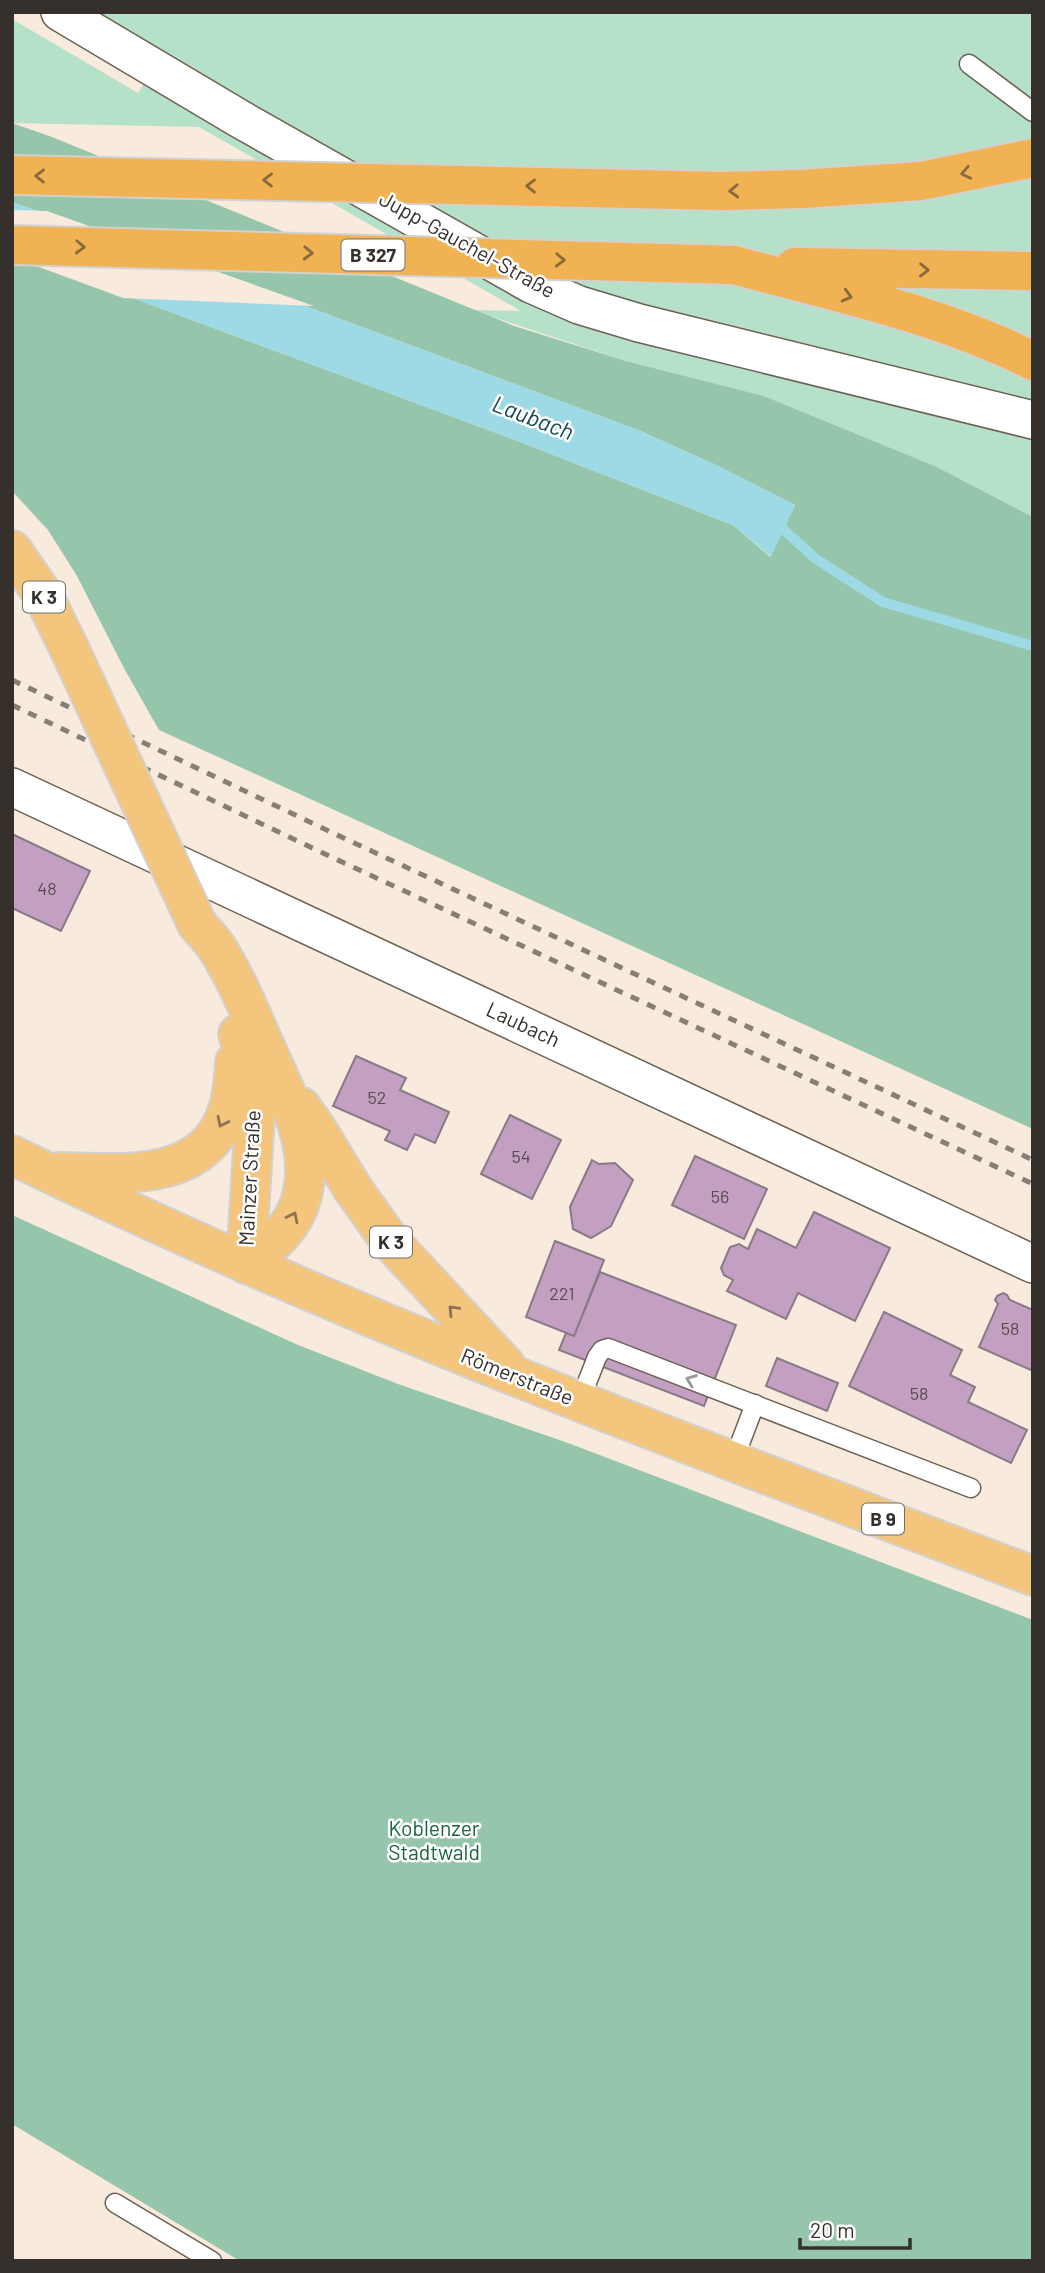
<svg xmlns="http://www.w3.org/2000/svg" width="1045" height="2273" font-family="Barlow,sans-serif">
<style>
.green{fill:#b6e1c9}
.forest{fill:#95c5aa}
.water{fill:#9edae6}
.pier{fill:#f8eadc}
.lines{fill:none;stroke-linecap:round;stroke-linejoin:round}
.stream{stroke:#9edae6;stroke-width:10}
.building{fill:#c3a0c2;stroke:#887a87;stroke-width:2}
.service-casing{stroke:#6d6154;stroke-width:21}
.minor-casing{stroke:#6d6154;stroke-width:40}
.primary-casing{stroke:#d3d1d0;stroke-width:42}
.trunk-casing{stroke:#d3d1d0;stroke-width:42}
.service{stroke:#fff;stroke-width:18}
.minor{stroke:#fff;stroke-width:37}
.primary{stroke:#f4c57d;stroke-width:38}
.trunk{stroke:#f0b252;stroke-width:38}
.rail{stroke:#877e75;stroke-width:5;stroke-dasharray:9 9;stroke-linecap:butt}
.primary-bridge-casing{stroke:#d3d1d0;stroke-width:42;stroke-linecap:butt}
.trunk-bridge-casing{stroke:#d3d1d0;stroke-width:42;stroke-linecap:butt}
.primary-bridge{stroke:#f4c57d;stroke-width:38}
.trunk-bridge{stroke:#f0b252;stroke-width:38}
.oneway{stroke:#896a3d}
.oneway2{stroke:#8b7350}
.oneway3{stroke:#9a9895}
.labels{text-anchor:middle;stroke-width:5;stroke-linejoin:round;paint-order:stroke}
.number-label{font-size:18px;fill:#584c51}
.shield{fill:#fff;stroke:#726e6b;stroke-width:2}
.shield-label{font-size:19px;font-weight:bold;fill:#35302b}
.street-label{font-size:21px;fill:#35302b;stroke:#fff}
.park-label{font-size:21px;fill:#156543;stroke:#fff}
.water-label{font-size:23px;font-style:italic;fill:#134751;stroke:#fff}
</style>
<rect width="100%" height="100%" fill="#f8eadc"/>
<path class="green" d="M97 12H1033V517L937 467 764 396 626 361 472 310 521 311 199 127 12 123V19L138 93 163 52Z"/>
<path class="forest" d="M12 123 52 137 514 326 626 361 764 396 937 467 1033 517V1129L159 730 125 670 77 576 48 530 12 491V253L502 435 733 525 770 557 795 505 716 465 638 430 292 301 12 202Z
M12 1215 298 1345 398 1384 568 1443 1033 1620V2261H240L12 2124Z"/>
<path class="water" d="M12 202 292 301 638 430 716 465 795 505 771 557 733 525 502 435 12 253Z"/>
<path class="pier" d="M12 210 47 211 314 306 123 298 12 257Z"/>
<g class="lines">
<path class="stream" d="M773 524 783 529 816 559 883 602 1033 646"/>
</g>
<path class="building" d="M12 834 90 871 61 931 12 908Z
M356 1056 406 1078 400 1090 449 1112 435 1143 415 1134 407 1150 385 1140 390 1131 333 1106Z
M510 1115 561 1140 532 1199 481 1174Z
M695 1156 767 1189 744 1239 672 1205Z
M592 1160 599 1164 615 1163 633 1180 611 1226 591 1238 573 1229 570 1207Z
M814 1212 890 1248 855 1321 798 1293 786 1319 727 1291 733 1280 724 1275 721 1268 730 1247 739 1244 748 1249 757 1229 796 1248Z
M555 1241 604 1260 574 1336 526 1317Z
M600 1272 736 1325 704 1406 559 1350 566 1333 574 1336Z
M1003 1293 1007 1295 1010 1300 1033 1310V1371L979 1347 998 1304 995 1300 997 1296Z
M884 1312 962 1350 950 1375 975 1387 968 1402 1027 1430 1011 1463 849 1386Z
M777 1358 838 1383 827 1411 766 1386Z"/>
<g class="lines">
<defs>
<path id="service" d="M969 64 1033 112
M579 1403 597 1357 602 1350 608 1348 971 1488
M733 1462 755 1404
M115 2203 212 2261"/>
<path id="minor" d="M60 12 240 119 531 284 579 305 639 323 1033 420
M12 787 1033 1264"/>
<path id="primary" d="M12 550 43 595 69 648
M197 924C204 932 211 939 217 948 236 978 250 1012 264 1044 284 1090 315 1144 302 1196 294 1228 271 1246 246 1264
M238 1034 248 1065 255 1115 246 1264
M301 1107 316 1128 353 1189 390 1241 506 1366
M12 1155C343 1317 689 1445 1033 1576
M60 1172C122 1173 204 1184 228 1110 233 1095 234 1078 235 1062"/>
<path id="trunk" d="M458 185 722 191 802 189 921 181 1033 158
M734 265C834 292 939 314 1033 361
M795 267 1033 271"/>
</defs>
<use href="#service" class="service-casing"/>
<use href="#minor" class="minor-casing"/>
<use href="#primary" class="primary-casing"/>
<use href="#trunk" class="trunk-casing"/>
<use href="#service" class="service"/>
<use href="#minor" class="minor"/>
<use href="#primary" class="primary"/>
<use href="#trunk" class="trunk"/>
<path class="rail" d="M12 680 333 833 1033 1160
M12 705 325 854 1033 1184"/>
<defs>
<path id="primary-bridge" d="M69 648 197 924"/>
<path id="trunk-bridge" d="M12 175 458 185
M12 245 734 265"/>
</defs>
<use href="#primary-bridge" class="primary-bridge-casing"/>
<use href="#trunk-bridge" class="trunk-bridge-casing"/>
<use href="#primary-bridge" class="primary-bridge"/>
<use href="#trunk-bridge" class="trunk-bridge"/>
</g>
<defs><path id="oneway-chevron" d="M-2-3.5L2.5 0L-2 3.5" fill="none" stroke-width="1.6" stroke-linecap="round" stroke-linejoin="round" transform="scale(1.75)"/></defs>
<g class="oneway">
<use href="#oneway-chevron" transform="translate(966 173) rotate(168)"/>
<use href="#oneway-chevron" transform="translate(40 176) rotate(-179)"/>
<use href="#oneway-chevron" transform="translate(268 180) rotate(-179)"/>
<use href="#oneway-chevron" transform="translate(531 186) rotate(-179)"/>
<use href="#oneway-chevron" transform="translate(734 191) rotate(178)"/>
<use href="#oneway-chevron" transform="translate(80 247) rotate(2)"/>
<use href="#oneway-chevron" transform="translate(308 253) rotate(2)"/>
<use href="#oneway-chevron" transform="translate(560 260) rotate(2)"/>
<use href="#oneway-chevron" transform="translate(924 270) rotate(1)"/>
<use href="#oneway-chevron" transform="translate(847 296) rotate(15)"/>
</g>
<g class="oneway2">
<use href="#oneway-chevron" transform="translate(222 1122) rotate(116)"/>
<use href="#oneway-chevron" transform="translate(293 1217) rotate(-64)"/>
<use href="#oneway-chevron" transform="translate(453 1310) rotate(-133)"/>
</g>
<use class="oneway3" href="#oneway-chevron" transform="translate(691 1380) rotate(-159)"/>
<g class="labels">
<g class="number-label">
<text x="47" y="895">48</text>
<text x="377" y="1104">52</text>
<text x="521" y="1163">54</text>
<text x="720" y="1203">56</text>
<text x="562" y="1300">221</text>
<text x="1010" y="1335">58</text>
<text x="919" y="1400">58</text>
</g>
<g class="shield">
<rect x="341.5" y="239.5" width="63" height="31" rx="5"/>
<rect x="23" y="581.5" width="42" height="31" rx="5"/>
<rect x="370" y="1226.5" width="42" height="31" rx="5"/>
<rect x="862" y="1503.5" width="42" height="31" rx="5"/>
</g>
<g class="shield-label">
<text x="373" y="262">B 327</text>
<text x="44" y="604">K 3</text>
<text x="391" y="1249">K 3</text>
<text x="883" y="1526">B 9</text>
</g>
<g class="street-label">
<text transform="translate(467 245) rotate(29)" y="7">Jupp-Gauchel-Straße</text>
<text transform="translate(523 1025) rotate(25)" y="7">Laubach</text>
<text transform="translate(250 1178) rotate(-87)" y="7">Mainzer Straße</text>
<text transform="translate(517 1377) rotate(22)" y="7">Römerstraße</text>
</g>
<g class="park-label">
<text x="434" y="1836">Koblenzer<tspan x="434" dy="24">Stadtwald</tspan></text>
</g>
<g class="water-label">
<text transform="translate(533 418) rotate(21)" y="8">Laubach</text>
</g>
</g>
<rect width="1045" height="2273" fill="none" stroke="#35302b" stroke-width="28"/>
<path d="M800 2238v10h110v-10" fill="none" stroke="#35302b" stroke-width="3.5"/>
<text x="810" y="2238" font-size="21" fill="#35302b" stroke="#ffffff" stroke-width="5" paint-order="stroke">20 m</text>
</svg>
